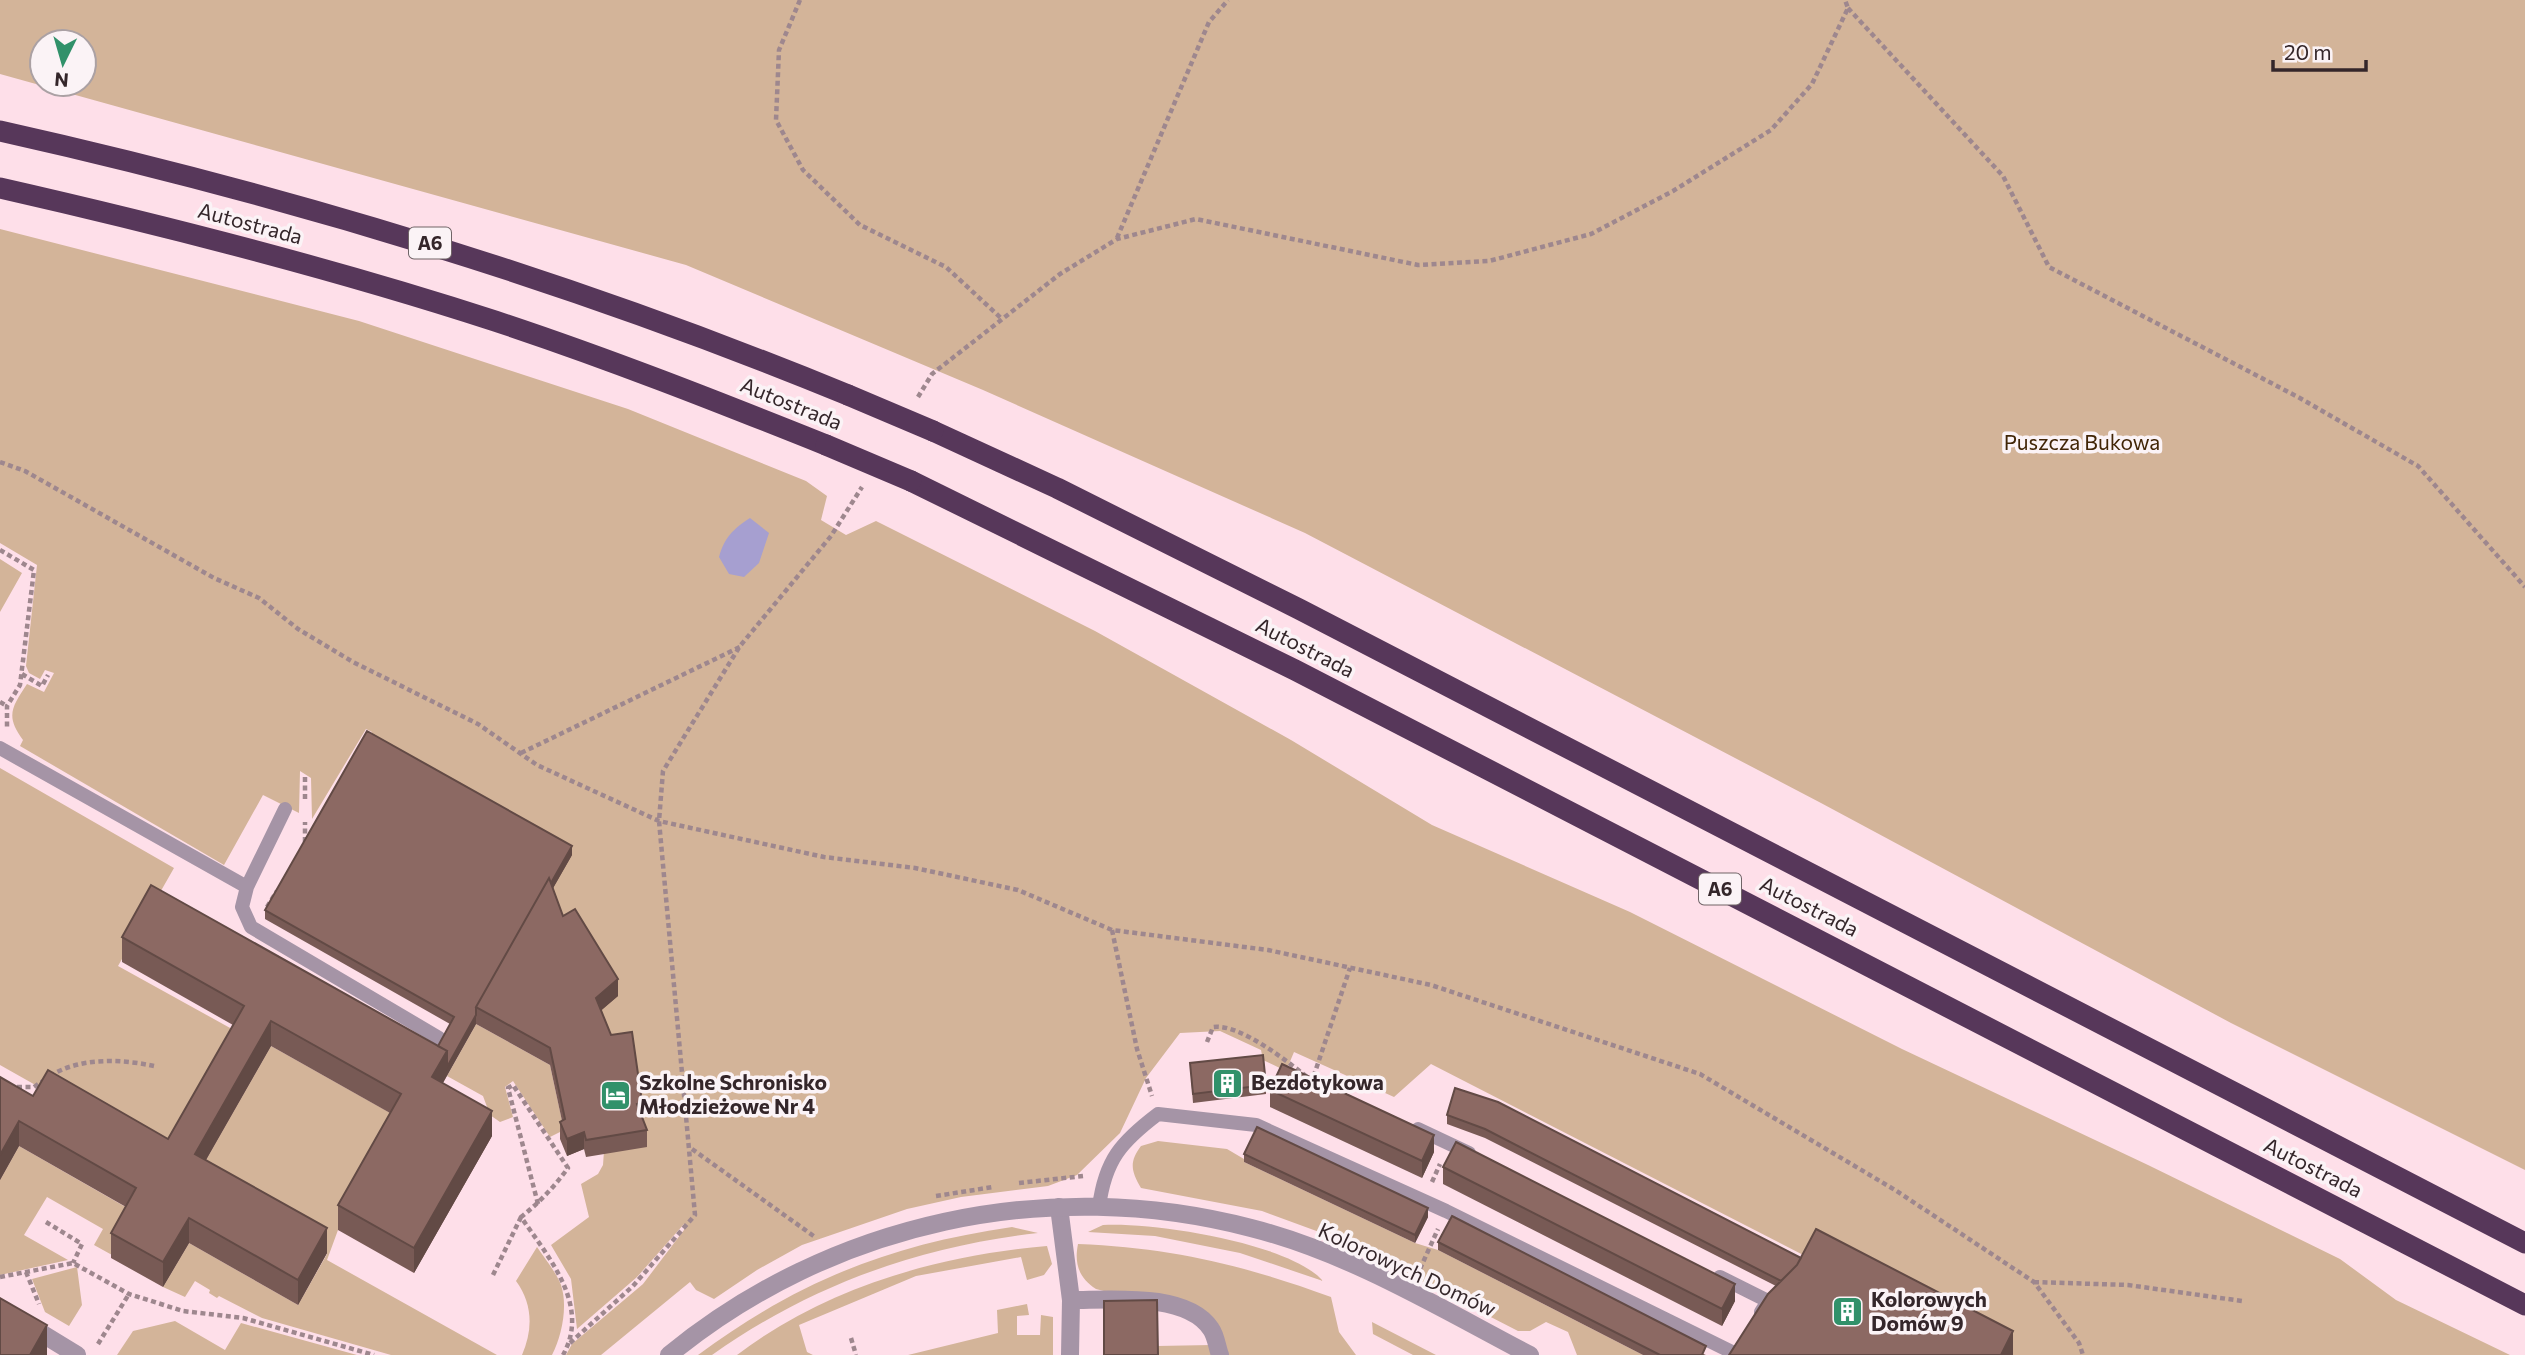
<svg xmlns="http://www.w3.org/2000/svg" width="2525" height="1355" font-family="Commissioner,sans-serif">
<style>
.green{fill:#d3b499;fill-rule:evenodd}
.water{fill:#a69fd0}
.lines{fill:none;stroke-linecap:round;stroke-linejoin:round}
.path{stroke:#9e878e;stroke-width:4.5;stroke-dasharray:5 3.5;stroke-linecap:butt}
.service{stroke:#a594a6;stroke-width:14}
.minor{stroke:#a594a6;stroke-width:18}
.tertiary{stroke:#a594a6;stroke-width:18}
.motorway{stroke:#57375a;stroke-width:21}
.motorway-bridge{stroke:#57375a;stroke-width:21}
.wall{fill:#785a55}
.shaded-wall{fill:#624a45}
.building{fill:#8c6963;stroke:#624a45;stroke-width:2}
.labels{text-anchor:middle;stroke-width:7;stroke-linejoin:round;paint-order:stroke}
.shield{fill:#fbf3f6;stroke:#706467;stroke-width:2}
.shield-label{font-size:19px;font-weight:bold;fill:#34262a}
.street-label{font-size:21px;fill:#34262a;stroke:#fbf3f6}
.park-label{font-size:21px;fill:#412506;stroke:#fbf3f6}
.poi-label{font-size:21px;font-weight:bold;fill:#34262a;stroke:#fbf3f6;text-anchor:start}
</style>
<rect width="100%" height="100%" fill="#fedfe9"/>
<path class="green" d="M0 0H2525V1170L2231 1023 1821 803 1305 533 983 390 686 265 0 74ZM84 42V84H42V42Z
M0 229 359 321 628 409 806 481 827 496 821 520 846 535 876 521 1095 631 1291 740 1432 825 1630 912 1902 1049 2148 1165 2340 1259 2396 1300 2510 1355H1998L1431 1064 1394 1097 1294 1052 1286 1071 1263 1060 1261 1050 1220 1031 1180 1033 1146 1078 1120 1133 1077 1175 1048 1186 961 1197 907 1209 802 1245 757 1270 714 1299 696 1290 690 1282 601 1355H566L572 1344 643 1284 684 1230V1224L637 1277 577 1329 571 1279 551 1245 589 1217 581 1184 598 1174 603 1165 611 1052 367 740 372 732 366 729 312 819 311 778 300 771 299 813 263 795 224 865 20 746 23 740C5 716 12 707 27 684L44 692 54 673 45 670 40 679 29 673 26 666 37 565 0 543Z
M0 559 22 573 0 612Z
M0 768 174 868 118 966 241 1034 170 1161 0 1065Z
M476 1024 550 1065 564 1130 550 1137 513 1081 505 1087 513 1117 500 1122 490 1115 483 1096 447 1076Z
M271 1046 401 1119 338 1230 327 1260 497 1355H391L262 1318 219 1296 217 1298 209 1293 210 1290 195 1281 185 1297 163 1287 189 1243 298 1305 327 1254 195 1179Z
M1158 1141 1227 1149 1244 1159V1162L1415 1243 1438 1250 1643 1355H1577L1568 1332 1546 1322 1530 1331H1518L1341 1240 1262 1211 1141 1188C1131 1171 1129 1162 1141 1146Z
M19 1146 136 1213 112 1255 94 1245 103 1229 47 1197 24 1235 68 1260 0 1275V1180Z
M1103 1225C1154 1222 1290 1243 1323 1281L1240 1253 1155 1236 1088 1232Z
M1012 1227 1038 1233C918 1247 811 1285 712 1355H698C798 1281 889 1245 1012 1227Z
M1078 1244C1173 1248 1243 1265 1331 1297L1339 1332 1356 1355H1226L1212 1319 1096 1289C1079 1278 1074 1264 1078 1244Z
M1047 1246 1052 1264 1044 1275 1027 1280 1021 1257 916 1276 799 1325 807 1352 813 1355H737C827 1287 936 1256 1047 1246Z
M537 1247C545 1259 556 1272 561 1285 568 1306 562 1336 552 1355H522C533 1330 533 1304 516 1281Z
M77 1267 82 1305 69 1326 45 1312 32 1279Z
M1027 1304 1029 1315 1017 1316V1335H1040L1041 1315 1053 1317V1355H908L998 1333 997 1310Z
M175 1321 225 1350 241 1323 357 1355H117L133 1331Z
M1372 1322 1436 1355H1413L1373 1334Z
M1211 1345V1355H1157V1346Z"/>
<path class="water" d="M750 518 769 533 759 563 744 577 729 574 719 557C724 538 733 529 750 518Z"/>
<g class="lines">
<path class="path" d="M800 0 779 50 776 120 803 170 860 225 946 267 1002 319
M1848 8 2003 176 2049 267 2298 397 2418 466 2525 587
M1117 238 1209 22 1228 0
M918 397 932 374 1060 274 1117 239 1196 219 1418 265 1489 261 1591 234 1673 191 1771 130 1812 84 1848 8 1845 0
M0 462 25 471 214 578 259 598 298 629 353 662 478 724 537 765 659 821 824 857 915 868 1018 890 1112 930 1268 950 1431 985 1700 1074 1895 1190 2034 1282 2079 1343 2083 1355
M0 550 34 570 20 685 7 706V728
M22 674 42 686 48 675
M0 702 7 706
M521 753 740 647
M305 799V774
M305 842V822
M267 907 277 891
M1112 930 1137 1049 1152 1096
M1207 1042 1213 1027C1240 1023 1291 1064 1312 1081L1350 968
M50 1076C80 1057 121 1059 154 1066
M0 1087H34L43 1081
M692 1149 815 1237
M1432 1182 1440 1164
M1019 1183 1083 1176
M936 1196 993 1187
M538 1204 508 1088 513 1085 568 1168C554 1187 540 1202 521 1217 548 1257 591 1305 563 1355
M46 1222 82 1244 73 1263
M1420 1269 1438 1229
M26 1272 39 1304
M493 1275 521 1217
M0 1277 73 1263 129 1294 183 1311 243 1318 374 1355
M2034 1282 2128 1285 2242 1301
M851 1338 856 1355
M570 1343 633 1286 695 1215 659 821 663 771 740 646 831 536 862 487
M98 1344 129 1294"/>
<path class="service" d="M0 748 247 887
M285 809 247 887 242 907 251 927 439 1038
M1418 1129 1469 1153
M1099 1207C1105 1160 1121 1142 1158 1114L1256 1125 1446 1211 1736 1354
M1720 1277 1768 1301 1761 1312"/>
<path class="minor" d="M1059 1207 1071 1300
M0 1308 77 1355
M1070 1355 1071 1300C1110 1300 1187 1292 1211 1329 1216 1336 1217 1347 1220 1355"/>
<path class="tertiary" d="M669 1355C831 1222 1048 1175 1251 1228 1350 1253 1440 1308 1530 1355"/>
<path class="motorway" d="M0 131C291 196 573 282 848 395
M0 188C167 226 332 268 495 321 607 358 716 401 826 445
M933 431 1057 488 1299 609 2525 1243
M911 481 1295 670 2525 1305"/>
<path class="motorway-bridge" d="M848 395 933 431
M826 445 911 481"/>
</g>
<path class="wall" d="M572 855 553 888 563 916 618 996 601 1010 611 1035 642 1102V1118L647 1130V1147L586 1157 584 1149 567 1156 560 1139V1122L562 1121 550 1065 476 1024 443 1083 492 1136 414 1273 338 1230V1205L390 1113 271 1046 206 1160 327 1253 298 1305 189 1243 163 1287 111 1258V1233L126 1207 19 1146 0 1180V1077L33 1096 168 1139 233 1025 122 962V937L438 1046 450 1024 265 919V910Z
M1190 1063 1266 1085V1094L1193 1103Z
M1455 1088 1801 1258 2013 1355 1776 1286 1485 1138 1447 1124V1115Z
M1270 1090 1434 1152 1422 1178 1270 1107Z
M1244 1154 1428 1217 1415 1243 1244 1162Z
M1443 1167 1735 1301 1722 1326 1443 1184Z
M1438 1242 1706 1355H1643L1438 1250Z"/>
<path class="shaded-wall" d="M572 846V855L483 1011 479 1009Z
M618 979V996L596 1015V998Z
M476 1015V1024L432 1102V1077L447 1051Z
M271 1021V1046L195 1179V1154Z
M492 1111V1136L414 1273V1248Z
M19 1121V1146L0 1180V1155Z
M584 1132V1149L567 1156V1139Z
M1434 1135V1152L1422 1178V1161Z
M1428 1208V1217L1415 1243V1235Z
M189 1218V1243L163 1287V1262Z
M327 1228V1253L298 1305V1280Z
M1735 1284V1301L1722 1326V1309Z
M47 1325V1355H30Z
M2013 1331V1355H2001Z"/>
<path class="building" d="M367 731 572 846 551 883 549 878 476 1007V1015L447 1067V1051L438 1046 454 1017 265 910Z
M549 878 563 916 575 909 618 979 596 998 611 1035 632 1032 642 1102 637 1104 647 1130 586 1140 584 1132 567 1139 560 1122 565 1119 550 1048 476 1007Z
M151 885 447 1051 432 1077 492 1111 414 1248 338 1205 401 1094 271 1021 195 1154 327 1228 298 1280 189 1218 163 1262 111 1233 136 1188 19 1121 0 1155V1077L33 1096 48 1070 168 1139 244 1006 122 937Z
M1263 1055 1266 1085 1193 1094 1190 1063Z
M1282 1064 1434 1135 1422 1161 1270 1090Z
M1455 1088 1498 1102 1801 1258 1797 1265 1781 1281 1485 1129 1447 1115Z
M1257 1127 1428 1208 1415 1235 1244 1154Z
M1456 1142 1735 1284 1722 1309 1443 1167Z
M1452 1216 1706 1346 1702 1355H1660L1438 1242Z
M1816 1229 2013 1331 2001 1355H1729L1768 1294 1797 1265Z
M0 1298 47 1325 30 1355H0Z
M1157 1300 1158 1355H1104V1301Z"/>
<defs>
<symbol id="building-square" viewBox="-11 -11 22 22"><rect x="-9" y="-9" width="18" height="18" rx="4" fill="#31916a" stroke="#fbf3f6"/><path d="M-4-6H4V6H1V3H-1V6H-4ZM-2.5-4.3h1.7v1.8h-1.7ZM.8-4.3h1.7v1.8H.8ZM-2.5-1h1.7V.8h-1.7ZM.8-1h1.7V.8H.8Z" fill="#fff"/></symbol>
<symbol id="hotel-square" viewBox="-11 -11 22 22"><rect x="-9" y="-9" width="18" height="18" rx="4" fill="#31916a" stroke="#fbf3f6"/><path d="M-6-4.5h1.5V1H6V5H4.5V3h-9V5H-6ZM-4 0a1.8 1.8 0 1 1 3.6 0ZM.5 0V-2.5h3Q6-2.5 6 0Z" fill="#fff"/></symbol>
</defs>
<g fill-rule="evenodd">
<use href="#building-square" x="1210" y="1066" width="35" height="35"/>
<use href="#hotel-square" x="598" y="1078" width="35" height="35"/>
<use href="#building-square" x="1830" y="1294" width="35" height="35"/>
</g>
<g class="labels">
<g class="shield">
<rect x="409" y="227.5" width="42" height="31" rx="5"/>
<rect x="1699" y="873.5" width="42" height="31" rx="5"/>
</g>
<g class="shield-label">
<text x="430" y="250">A6</text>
<text x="1720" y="896">A6</text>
</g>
<g class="street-label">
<text transform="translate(250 224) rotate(15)" y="7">Autostrada</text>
<text transform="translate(791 404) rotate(22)" y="7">Autostrada</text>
<text transform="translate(1305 648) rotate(27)" y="7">Autostrada</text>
<text transform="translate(1809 907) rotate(27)" y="7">Autostrada</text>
<text transform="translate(2313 1168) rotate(27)" y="7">Autostrada</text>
<text transform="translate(1407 1270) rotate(25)" y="7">Kolorowych Domów</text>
</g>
<g class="park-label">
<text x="2082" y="450">Puszcza Bukowa</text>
</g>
<g class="poi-label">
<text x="639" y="1090">Szkolne Schronisko<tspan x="639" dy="24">Młodzieżowe Nr 4</tspan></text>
<text x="1251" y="1090">Bezdotykowa</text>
<text x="1871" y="1307">Kolorowych<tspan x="1871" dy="24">Domów 9</tspan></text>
</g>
</g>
<g transform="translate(63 63) rotate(185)"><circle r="33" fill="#fbf3f6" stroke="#aba1a4" stroke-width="2"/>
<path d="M0-5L12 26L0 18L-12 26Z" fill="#31916a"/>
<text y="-10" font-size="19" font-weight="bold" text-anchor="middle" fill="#34262a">N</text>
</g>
<path d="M2273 60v10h93v-10" fill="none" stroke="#34262a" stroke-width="3.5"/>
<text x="2284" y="60" font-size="21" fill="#34262a" stroke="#fbf3f6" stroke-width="5" paint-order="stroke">20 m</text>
</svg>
